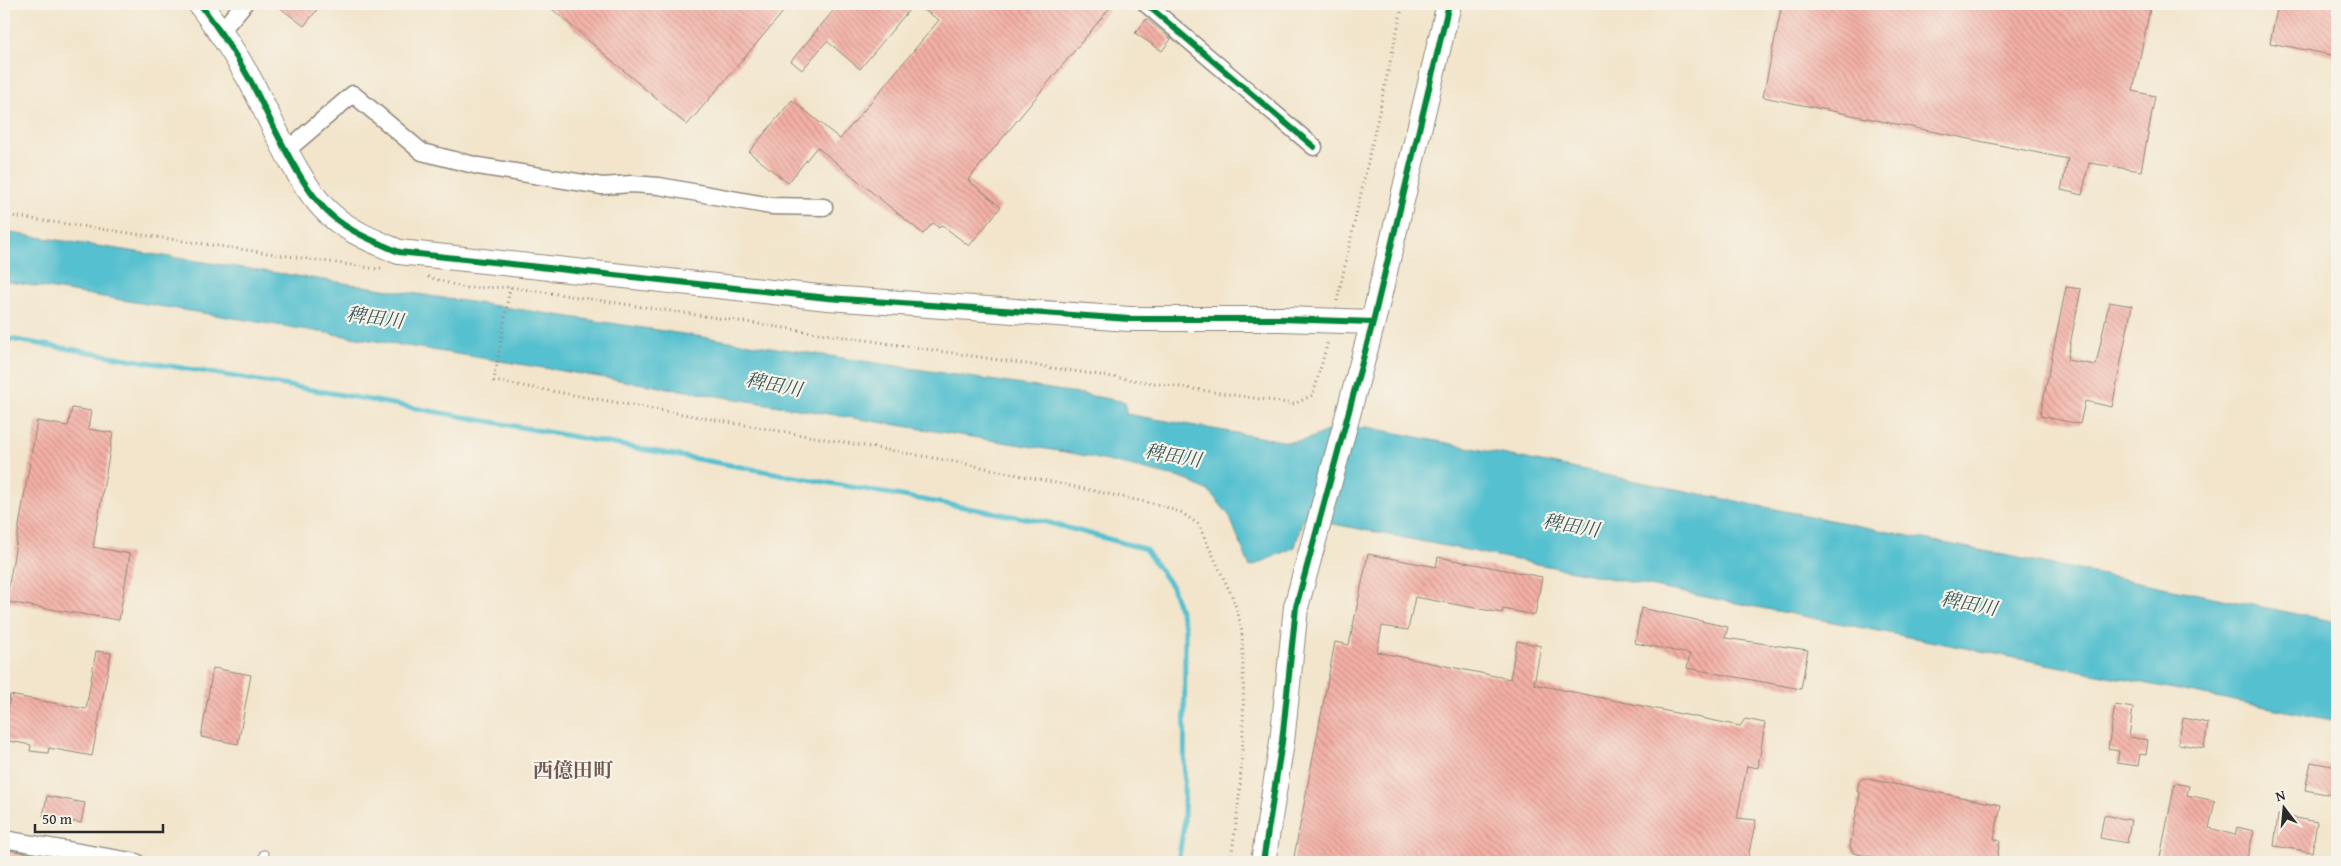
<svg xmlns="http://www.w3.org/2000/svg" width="2341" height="866" font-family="'Gentium Book Plus','Noto Serif JP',serif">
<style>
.water{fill:#55c0cf;stroke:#40767d}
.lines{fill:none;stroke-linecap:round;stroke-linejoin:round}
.stream{stroke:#55c0cf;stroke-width:5}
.building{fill:url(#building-back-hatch)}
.lane-casing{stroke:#8e887c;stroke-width:11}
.street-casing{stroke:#8e887c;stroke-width:19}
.secondary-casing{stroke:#8e887c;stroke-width:26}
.path{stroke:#8e887c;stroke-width:3;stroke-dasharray:1 4;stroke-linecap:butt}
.lane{stroke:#fff;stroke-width:9}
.street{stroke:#fff;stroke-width:16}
.secondary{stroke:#fff;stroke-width:24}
.cycleway-casing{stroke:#f7f3e8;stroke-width:9}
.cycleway{stroke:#00873e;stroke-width:6}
.labels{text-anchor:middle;stroke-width:4.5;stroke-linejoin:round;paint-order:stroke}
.water-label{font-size:19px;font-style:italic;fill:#38585c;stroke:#f7f3e8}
.quarter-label{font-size:20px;font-weight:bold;fill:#715a56;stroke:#f7f3e8}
</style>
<defs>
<pattern id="building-back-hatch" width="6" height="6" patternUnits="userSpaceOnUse" patternTransform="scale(1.25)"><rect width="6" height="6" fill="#f4b0a6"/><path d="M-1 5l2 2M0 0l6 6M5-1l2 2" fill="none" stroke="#c68f87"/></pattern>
</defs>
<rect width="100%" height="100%" fill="#f7f3e8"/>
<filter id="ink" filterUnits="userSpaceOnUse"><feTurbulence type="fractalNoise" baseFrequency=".02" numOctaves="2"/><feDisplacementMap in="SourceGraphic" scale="10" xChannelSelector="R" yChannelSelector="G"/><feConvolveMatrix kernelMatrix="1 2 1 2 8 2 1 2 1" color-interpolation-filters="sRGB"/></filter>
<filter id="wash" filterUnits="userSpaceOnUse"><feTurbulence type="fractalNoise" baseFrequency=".0096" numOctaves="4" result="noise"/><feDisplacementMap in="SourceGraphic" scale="20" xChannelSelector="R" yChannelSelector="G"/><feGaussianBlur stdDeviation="1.12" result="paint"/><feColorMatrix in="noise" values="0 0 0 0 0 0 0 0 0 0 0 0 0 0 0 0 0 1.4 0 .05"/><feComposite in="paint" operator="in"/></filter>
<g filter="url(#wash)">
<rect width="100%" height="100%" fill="#f2e5cc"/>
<path class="water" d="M4 232 1076 393 1125 402 1126 414 1288 442 1306 440 1327 431 1367 427 2337 622V721L1303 518 1295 547 1250 567 1229 515 1210 492 1185 479 1077 454 4 281Z"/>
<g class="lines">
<path class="stream" d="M4 338 337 394 1046 522 1145 549 1172 587 1185 626 1184 825 1178 862"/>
</g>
<g id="blocks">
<path class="building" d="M275 4H308L317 10 304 26Z
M546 4H790L687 125Z
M839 4H914L860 69 827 41 802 70 791 61Z
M915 4H1113L968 180 1001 207 969 246 942 225 939 228 933 223 923 234 817 147 788 183 749 152 792 100 840 139 939 20Z
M1782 4H2151L2133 91 2155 96 2141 171 2089 163 2082 195 2061 190 2068 159 1763 97Z
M2278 4H2337V56L2270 43Z
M1147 19 1171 39 1162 51 1135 33Z
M2066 287 2081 289 2067 360 2096 365 2109 302 2132 306 2112 407 2085 401 2080 424 2040 416Z
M72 408 91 411 88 429 113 433 93 547 130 554 119 620 6 602 37 421 68 426Z
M1368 554 1436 567 1438 557 1542 577 1535 615 1503 609 1502 613 1415 597 1408 630 1382 626 1377 652 1510 679 1517 641 1541 646 1534 684 1740 726 1745 719 1765 723 1758 768 1747 766 1737 818 1756 820 1747 862H1293L1335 642 1349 645Z
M1641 608 1728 627 1725 638 1808 650 1801 689 1687 668 1690 654 1635 643Z
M96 651 111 653 92 756 49 748 48 753 30 751 31 745 4 740 10 695 86 709Z
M213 668 251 675 238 744 201 737Z
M2115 705 2133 708 2129 737 2148 740 2146 755 2140 754 2138 766 2117 763 2119 751 2108 749Z
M2183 718 2208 723 2204 748 2178 744Z
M2311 762 2337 767V796L2305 790Z
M1863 778 2001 805 1994 839 2000 841 1996 862H1894L1853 853 1850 846 1860 794 1857 791 1859 782Z
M2175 783 2189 786 2187 795 2215 801 2209 828 2235 835 2237 827 2254 831 2246 862H2159Z
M47 796 85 803 81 823 43 816Z
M2104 815 2131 820 2127 843 2100 838Z
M2278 815 2317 822 2312 852 2274 846Z
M4 849 53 858V862H4Z"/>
</g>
</g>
<g filter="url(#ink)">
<use href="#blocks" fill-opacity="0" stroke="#8e887c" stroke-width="1"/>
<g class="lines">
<defs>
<path id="lane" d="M263 862 264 855"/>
<path id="street" d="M1146 4 1314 147
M221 31 244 4
M286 151 353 94 422 152 478 166 602 186 632 184 659 186 771 206 824 207
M4 839 136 862"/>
<path id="secondary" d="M200 4C218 28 235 53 250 80 271 119 299 188 332 216 352 233 376 242 399 252L828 298 1130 319H1282L1373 322
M1263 862 1282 742 1296 607 1373 322 1449 4"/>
</defs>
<use href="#lane" class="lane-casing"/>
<use href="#street" class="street-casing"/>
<use href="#secondary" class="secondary-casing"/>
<path class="path" d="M4 215 378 269 384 267
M428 277 465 288 510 287 1294 404 1313 395 1328 341
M510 287 494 381 962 463 1160 505 1182 513 1198 524 1232 596 1238 613 1242 632C1245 710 1244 786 1230 862
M1337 301 1403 4"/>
<use href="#lane" class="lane"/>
<use href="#street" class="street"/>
<use href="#secondary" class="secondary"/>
<defs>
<path id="cycleway" d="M200 4C218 28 235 53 250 80 271 119 299 188 332 216 352 233 376 242 399 252L828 298 1130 319H1282L1373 322
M1146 4 1314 147
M1263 862 1282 742 1296 607 1373 322 1449 4"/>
</defs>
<use href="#cycleway" class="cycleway-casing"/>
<use href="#cycleway" class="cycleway"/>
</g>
</g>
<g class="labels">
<g class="water-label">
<text transform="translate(375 317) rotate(8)" y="7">稗田川</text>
<text transform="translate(774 384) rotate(11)" y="7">稗田川</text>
<text transform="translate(1173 455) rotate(10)" y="7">稗田川</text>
<text transform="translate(1571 525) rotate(10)" y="7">稗田川</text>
<text transform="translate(1969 603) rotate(11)" y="7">稗田川</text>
</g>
<g class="quarter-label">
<text x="573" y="777">西億田町</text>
</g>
</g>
<rect width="2341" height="866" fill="none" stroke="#f7f3e8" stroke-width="20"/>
<g transform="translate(2284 808) rotate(344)" stroke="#f7f3e8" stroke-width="4" paint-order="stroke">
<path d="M0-4L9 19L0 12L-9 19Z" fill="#2b2b2b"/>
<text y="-8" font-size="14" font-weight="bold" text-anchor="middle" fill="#2b2b2b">N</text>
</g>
<path d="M35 824v8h128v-8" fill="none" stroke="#2b2b2b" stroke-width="2.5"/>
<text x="42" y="824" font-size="15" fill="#2b2b2b" stroke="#f7f3e8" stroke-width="4" paint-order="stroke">50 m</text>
</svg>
